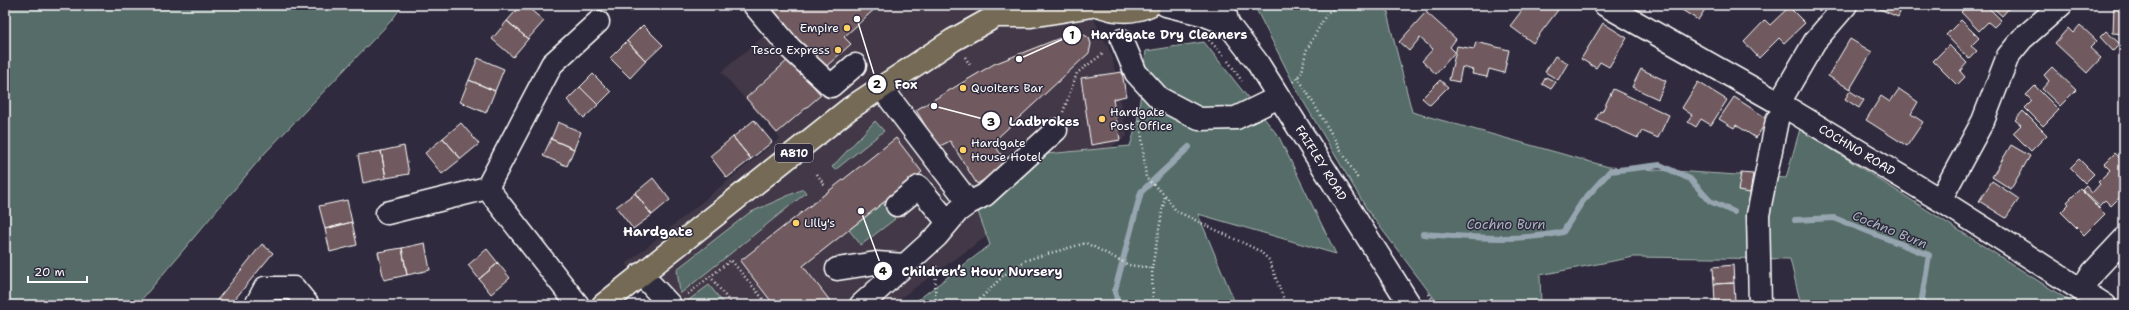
<svg xmlns="http://www.w3.org/2000/svg" width="2129" height="310" font-family="'Shantell Sans',sans-serif">
<style>
.built{fill:#423847}
.green{fill:#556c67;stroke:#aab6b3}
.lines{fill:none;stroke-linecap:round;stroke-linejoin:round}
.stream{stroke:#97a5b0;stroke-width:6}
.building{fill:#705a5f;stroke:#fff}
.minor-casing{stroke:#fff;stroke-width:25}
.major-casing{stroke:#fff;stroke-width:25}
.path{stroke:#fff;stroke-width:2.5;stroke-dasharray:1 3;stroke-linecap:butt}
.minor{stroke:#2f2a3d;stroke-width:22}
.major{stroke:#756a55;stroke-width:22}
.poi-dot{fill:#ffd166;stroke:#2f2a3d;stroke-width:1.5}
.labels{text-anchor:middle;stroke-width:3;stroke-linejoin:round;paint-order:stroke}
.shield{fill:#2f2a3d;stroke:#c1bfc5;stroke-width:1}
.shield-label{font-size:11px;font-weight:bold;fill:#fff}
.poi-label{font-size:12px;fill:#fff;stroke:#2f2a3d;text-anchor:start}
.street-label{font-size:12px;fill:#fff;stroke:#2f2a3d}
.water-label{font-size:13px;font-style:italic;fill:#a8b4be;stroke:#2f2a3d}
.quarter-label{font-size:14px;font-weight:bold;fill:#fff;stroke:#2f2a3d}
.leader{fill:none;stroke:#fff;stroke-width:1.5}
.callout-dot{fill:#fff;stroke:#2f2a3d;stroke-width:1.5}
.mark-label{font-size:12px;text-anchor:middle;font-weight:bold;fill:#111}
.callout-label{font-size:13px;text-anchor:middle;font-weight:bold;fill:#fff;stroke:#2f2a3d;stroke-width:3;stroke-linejoin:round;paint-order:stroke}
</style>
<rect width="100%" height="100%" fill="#2f2a3d"/>
<filter id="ink" filterUnits="userSpaceOnUse"><feTurbulence type="fractalNoise" baseFrequency=".025" numOctaves="2"/><feDisplacementMap in="SourceGraphic" scale="8" xChannelSelector="R" yChannelSelector="G"/><feConvolveMatrix kernelMatrix="1 2 1 2 8 2 1 2 1" color-interpolation-filters="sRGB"/></filter>
<g filter="url(#ink)">
<path class="built" d="M736 5H1087L1112 55 1127 136 891 305H662L626 264 780 138 721 72 765 35Z"/>
<path class="green" d="M5 5H403L391 21 265 153 137 305H5Z
M1254 5H1389L1388 17 1412 112 1609 167 1786 178 1800 129 2076 305H1801L1790 259 1634 257 1540 275 1541 305H1439L1368 211 1299 94Z
M1204 42 1279 137 1336 254 1198 214 1236 305H911L990 245 977 209 1047 154 1130 146 1137 124 1146 51Z
M875 121 884 131 835 170 832 167Z
M803 189 806 193 680 294 677 269 749 213Z
M883 203 895 219 861 245 849 230Z
M709 285 725 305H682Z"/>
<g class="lines">
<path class="stream" d="M1795 220 1834 218 1929 255 1921 305
M1423 234C1469 237 1517 242 1563 232L1582 202 1610 171 1660 165 1690 179 1710 201 1734 212
M1118 305 1115 290 1141 192 1189 147"/>
</g>
<path class="building" d="M521 5H525L544 21 528 39 507 21Z
M624 5H638L631 12Z
M762 5H879L844 37 851 44 821 71Z
M1526 5H1551L1558 10 1533 43 1510 26Z
M1674 5H1708L1698 20Z
M1876 5H1903L1898 17 1875 7Z
M1968 5H1986L2001 20 1994 27 1988 22 1979 31 1961 12Z
M1990 5H2012L2002 16Z
M2114 5H2124V34L2113 33Z
M1789 7 1805 23 1784 43 1779 38 1759 58 1744 42 1765 20 1770 25Z
M1426 12 1456 39 1450 47 1455 52 1436 74 1422 61 1433 49 1420 38 1409 51 1399 42Z
M1961 20 1979 38 1971 46 1977 51 1969 59 1946 35Z
M507 21 528 39 513 57 492 39Z
M1603 23 1627 38 1609 67 1600 62 1596 68 1581 59Z
M643 25 663 45 646 61 627 41Z
M2080 25 2097 41 2090 48 2101 58 2087 73 2055 43 2068 28 2073 33Z
M1078 31 1089 38 1091 44 1089 53 993 142 1008 166 977 184 950 141 938 147 916 110 994 64Z
M2106 31 2120 44 2113 51 2100 37Z
M1850 39 1872 52 1850 89 1828 76Z
M627 41 646 61 630 78 610 58Z
M1476 42 1509 50 1504 73 1489 69 1487 77 1472 74 1473 70 1462 67 1459 82 1449 80 1457 46 1474 49Z
M1949 45 1967 63 1960 71 1965 77 1957 85 1933 61Z
M1555 56 1568 63 1558 80 1545 72Z
M478 58 504 69 495 91 469 80Z
M789 59 821 95 777 133 746 98Z
M2052 67 2076 90 2060 106 2042 89 2049 81 2044 75Z
M1641 69 1666 81 1658 99 1632 87Z
M1122 72 1126 96 1113 99 1120 140 1091 145 1081 78Z
M593 74 611 92 598 105 580 87Z
M1546 77 1556 82 1551 89 1542 84Z
M469 80 495 91 486 113 460 102Z
M1440 80 1448 87 1430 105 1422 98Z
M1698 82 1727 100 1711 125 1701 119 1696 127 1688 122 1692 115 1682 108Z
M2035 86 2059 110 2043 126 2025 108 2032 101 2026 95Z
M580 87 598 105 584 118 567 100Z
M1613 89 1669 115 1658 138 1642 131 1638 138 1596 119 1600 111 1602 112Z
M1899 89 1918 102 1911 114 1923 122 1907 146 1866 120 1881 96 1890 102Z
M1850 91 1864 100 1859 108 1845 99Z
M1734 97 1768 119 1756 138 1736 125 1734 128 1719 119Z
M2023 111 2047 135 2031 151 2013 133 2021 125 2015 120Z
M754 120 772 142 751 159 733 137Z
M558 122 581 132 574 149 551 139Z
M461 123 479 144 461 159 443 138Z
M733 137 751 159 727 178 710 156Z
M443 138 461 159 442 174 425 153Z
M896 138 922 172 803 266 831 302 827 305H774L740 261Z
M551 139 574 149 567 166 543 156Z
M2011 145 2030 156 2011 189 1992 177Z
M404 146 409 174 386 178 381 151Z
M381 151 386 178 363 183 358 155Z
M2115 153 2124 162V193L2111 206 2105 200 2099 206 2082 190 2086 186 2092 193 2100 184 2098 182 2110 170 2104 164Z
M2079 159 2094 174 2085 183 2070 168Z
M1741 173 1753 174 1750 193 1738 191Z
M653 178 670 200 652 215 635 193Z
M1992 181 2019 199 2006 218 1979 201Z
M2080 189 2105 214 2084 235 2061 212 2069 204 2067 202Z
M635 193 652 215 633 229 616 207Z
M347 200 352 222 325 229 319 206Z
M352 222 357 245 330 252 325 229Z
M425 243 430 270 407 275 402 248Z
M262 244 273 253 230 305H213Z
M402 248 407 275 384 280 378 252Z
M487 249 498 263 479 279 468 265Z
M498 263 510 278 491 294 479 279Z
M1733 265 1734 283 1714 284 1713 267Z
M1734 283 1735 301 1715 302 1714 284Z"/>
<g class="lines">
<defs>
<path id="minor" d="M754 5 790 48 831 86 855 65
M1166 5 1202 14 1228 24
M1223 5 1228 24 1257 62 1410 305
M1605 5 1779 103 1940 200 2105 305
M1122 40 1136 73 1159 98 1199 119 1236 118 1279 97
M1779 103 1815 41 1846 5
M1940 200 1983 121 2008 56 2022 39 2061 5
M969 203 985 195 1056 130
M897 205 919 187 947 221
M387 213 487 188
M837 269 876 263 905 265
M641 274 670 305
M2081 290 2093 272 2124 239
M256 305 265 288H294L308 305
M578 305 487 188 552 64 598 22
M861 305 937 236 958 211 969 203 881 87
M1760 305 1758 215 1777 120"/>
<path id="major" d="M1098 5C1115 12 1133 13 1150 5
M996 16H1031L1098 5
M603 305 849 109 953 40 996 16 1007 5"/>
</defs>
<use href="#minor" class="minor-casing"/>
<use href="#major" class="major-casing"/>
<path class="path" d="M1209 40 1225 57
M965 57 970 65
M1228 61 1242 81
M1298 77 1358 179
M1293 82 1302 72 1306 51 1327 13 1339 5
M1139 108 1146 178 1166 196 1176 211 1260 251 1269 260 1286 305
M1063 112 1077 73 1104 53
M817 174 825 186
M936 266 935 296 937 305
M710 276 732 305
M688 294 731 260 768 305
M1429 294 1436 305
M974 305 1004 275 1026 260 1086 243 1129 265 1152 268
M1153 305 1152 268 1165 196"/>
<use href="#minor" class="minor"/>
<use href="#major" class="major"/>
</g>
</g>
<g class="poi-dot">
<circle cx="847" cy="28" r="4"/>
<circle cx="838" cy="50" r="4"/>
<circle cx="963" cy="88" r="4"/>
<circle cx="1102" cy="119" r="4"/>
<circle cx="963" cy="150" r="4"/>
<circle cx="796" cy="223" r="4"/>
</g>
<g class="labels">
<rect class="shield" x="775" y="144" width="38" height="18" rx="3"/>
<g class="shield-label">
<text x="794" y="157">A810</text>
</g>
<g class="poi-label">
<text x="839" y="32" text-anchor="end">Empire</text>
<text x="830" y="54" text-anchor="end">Tesco Express</text>
<text x="971" y="92">Quoiters Bar</text>
<text x="1110" y="116">Hardgate<tspan x="1110" dy="14">Post Office</tspan></text>
<text x="971" y="147">Hardgate<tspan x="971" dy="14">House Hotel</tspan></text>
<text x="804" y="227">Lilly's</text>
</g>
<g class="street-label">
<text transform="translate(1857 150) rotate(31)" y="4">COCHNO ROAD</text>
<text transform="translate(1321 163) rotate(58)" y="4">FAIFLEY ROAD</text>
</g>
<g class="water-label">
<text x="1506" y="229">Cochno Burn</text>
<text transform="translate(1890 229) rotate(22)" y="5">Cochno Burn</text>
</g>
<g class="quarter-label">
<text x="658" y="236">Hardgate</text>
</g>
</g>
<path class="leader" d="M1019 59L1072 35M857 19L877 84M934 106L991 121M861 211L883 271"/>
<g class="callout-dot">
<circle cx="1019" cy="59" r="4"/>
<circle cx="857" cy="19" r="4"/>
<circle cx="934" cy="106" r="4"/>
<circle cx="861" cy="211" r="4"/>
<circle cx="1072" cy="35" r="10"/>
<circle cx="877" cy="84" r="10"/>
<circle cx="991" cy="121" r="10"/>
<circle cx="883" cy="271" r="10"/>
</g>
<g class="mark-label">
<text x="1072" y="39">1</text>
<text x="877" y="88">2</text>
<text x="991" y="126">3</text>
<text x="883" y="275">4</text>
</g>
<g class="callout-label">
<text x="1169" y="39">Hardgate Dry Cleaners</text>
<text x="906" y="89">Fox</text>
<text x="1044" y="126">Ladbrokes</text>
<text x="982" y="276">Children’s Hour Nursery</text>
</g>
<rect width="2129" height="310" fill="none" stroke="#2f2a3d" stroke-width="20"/>
<rect x="10" y="10" width="2109" height="290" fill="none" stroke="#fff" stroke-width="1.5" filter="url(#ink)"/>
<path d="M28 276v6h59v-6" fill="none" stroke="#ffffff" stroke-width="2"/>
<text x="34" y="276" font-size="12" fill="#ffffff" stroke="#2f2a3d" stroke-width="3" paint-order="stroke">20 m</text>
</svg>
